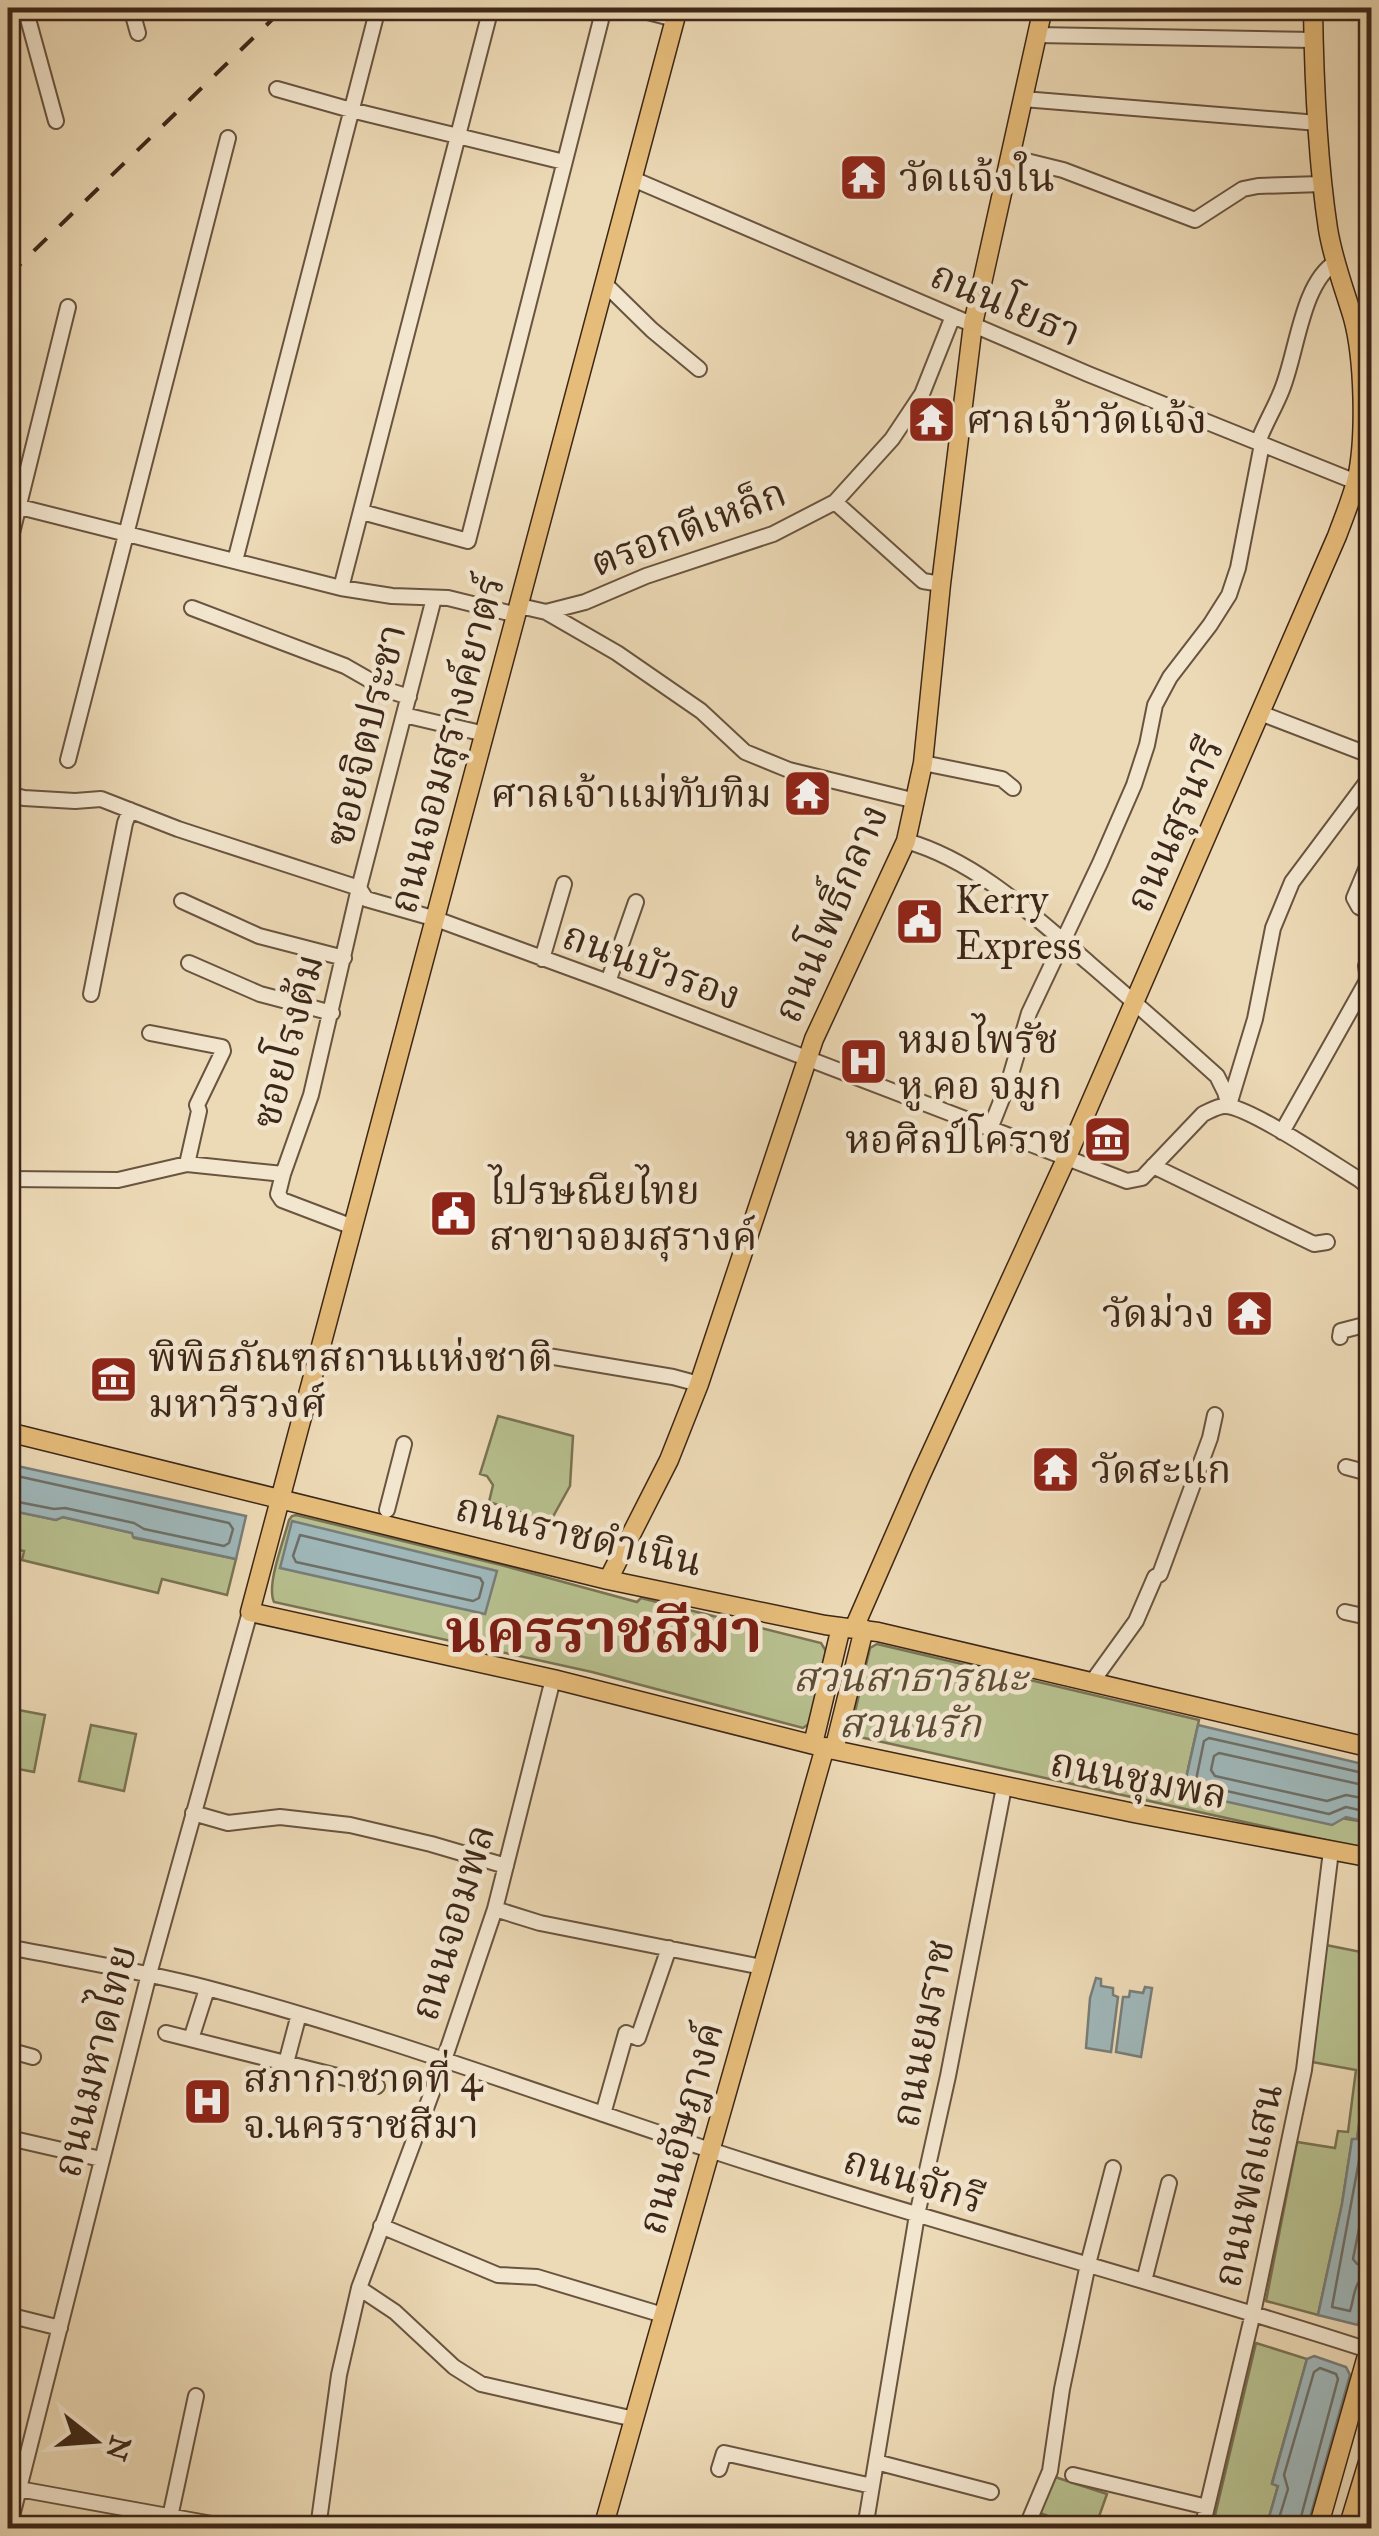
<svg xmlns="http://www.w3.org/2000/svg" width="1379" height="2536" font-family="'IM FELL Great Primer','Noto Serif Thai',serif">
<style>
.green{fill:#b7bf8e;stroke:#7a7353;stroke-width:2.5}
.water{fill:#9fb7b9;stroke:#787d79;stroke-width:2.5}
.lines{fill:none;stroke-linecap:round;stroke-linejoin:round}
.shore{stroke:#6e6f68;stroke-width:2.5}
.minor-casing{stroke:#69543f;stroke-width:18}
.major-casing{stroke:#3d2718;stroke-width:21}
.minor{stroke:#f3e6cf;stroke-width:14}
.major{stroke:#e6bc7a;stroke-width:18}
.rail{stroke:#3d2718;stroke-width:4;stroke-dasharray:18 18;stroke-linecap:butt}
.labels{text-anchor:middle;stroke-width:9;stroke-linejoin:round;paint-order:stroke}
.poi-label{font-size:40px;fill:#3d2718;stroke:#f3e6cf;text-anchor:start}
.street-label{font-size:40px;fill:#3d2718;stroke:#f3e6cf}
.park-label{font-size:40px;font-style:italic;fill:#5c4d36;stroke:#f3e6cf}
.town-label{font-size:60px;font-weight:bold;fill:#7a1f14;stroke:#f3e6cf}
</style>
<rect width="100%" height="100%" fill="#ecd9b5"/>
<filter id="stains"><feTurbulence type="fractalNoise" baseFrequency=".002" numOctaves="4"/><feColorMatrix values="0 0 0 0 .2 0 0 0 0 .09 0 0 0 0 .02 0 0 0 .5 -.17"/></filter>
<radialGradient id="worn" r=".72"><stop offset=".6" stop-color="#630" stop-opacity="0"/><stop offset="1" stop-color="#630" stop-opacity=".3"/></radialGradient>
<path class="green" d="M498 1416 573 1436 570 1486 550 1522 489 1502 493 1485 487 1476 480 1474Z
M8 1510 56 1520 62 1517 133 1533 134 1538 236 1559 227 1595 162 1579 158 1593 22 1560 24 1551 8 1548Z
M296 1515 501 1565 637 1602 641 1598 821 1643 826 1651 810 1723 803 1728 592 1672 274 1602C266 1585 284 1540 289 1520L292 1516Z
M877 1644 1199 1720 1183 1792 1371 1823V1850L855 1736 852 1735 851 1729 870 1648Z
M8 1708 45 1715 34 1772 8 1767Z
M91 1725 136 1734 124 1791 79 1781Z
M1326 1945 1371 1954V1995L1363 2065 1367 2066 1357 2140H1352L1342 2204 1318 2315 1266 2301 1297 2142 1335 2148 1338 2131 1348 2132 1356 2070 1312 2062Z
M1256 2343 1307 2359 1272 2483 1278 2486 1266 2528H1212Z
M1052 2476 1107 2494 1095 2528H1076L1038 2512Z"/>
<path class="water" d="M8 1464 246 1516 236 1559 133 1537 132 1533 63 1517 56 1520 8 1510Z
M292 1521 497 1571 485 1614 280 1568Z
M1198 1725 1371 1766V1823L1346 1817 1332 1825 1183 1792Z
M1096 1978 1101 1979V1986L1113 1988V1995L1118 1997 1111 2052 1086 2048 1090 1998Z
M1145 1987 1152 1988 1141 2057 1116 2052 1123 1997H1129L1130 1991 1143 1993Z
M1371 1995 1372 2265 1358 2325 1318 2315 1342 2204 1352 2139H1357L1367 2067 1363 2065Z
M1314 2356 1346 2367 1350 2375 1307 2528H1266L1278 2486 1272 2484 1307 2359Z"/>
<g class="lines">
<path class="shore" d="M8 1474 229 1523 233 1529 229 1543 224 1546 144 1529 134 1523 65 1508 54 1509 8 1500
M300 1535 480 1578 483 1583 479 1598 473 1601 296 1562 293 1556Z
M1372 1775 1209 1738 1204 1741 1196 1780 1200 1785 1329 1814 1346 1807 1372 1813
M1372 1787 1219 1753 1214 1756 1211 1770 1215 1776 1327 1801 1346 1795 1372 1800
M1372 2108 1367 2141 1361 2150 1332 2307 1350 2311C1355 2297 1353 2276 1372 2275
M1372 2163 1353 2259 1357 2264 1372 2262
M1276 2528 1288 2489 1284 2475 1314 2372 1320 2368 1336 2374 1338 2379 1298 2528"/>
<defs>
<path id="minor" d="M25 8 56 121
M131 8 138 33
M632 8 675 19
M1037 35 1313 40
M277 89 351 110 564 162
M1023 99 1318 123
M1010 157 1063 170 1195 220 1243 189 1258 186 1322 184
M633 179 1088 374 1356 482
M605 284 652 330 699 369
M1258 442C1265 424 1274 409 1281 392 1297 355 1301 283 1336 262
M835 502 923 581 941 584
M8 504 341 588 392 596 448 598 517 615
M362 512 468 541 604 8
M8 549 68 307
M235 561 378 8
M341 588 491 8
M520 606 546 612 585 602 646 576 773 534 835 502 892 439 922 394 953 316
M192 608 345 666 387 690 409 697
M546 612 617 653 701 711 745 752 789 770 916 801
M1260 713 1372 756
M404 715 485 734
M68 760 228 138
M923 763 1002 779 1013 788
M8 794 24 798 75 801 101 799 178 829 359 888 366 899 436 919 608 982 1127 1181 1142 1178 1203 1114C1210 1111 1217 1106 1225 1106 1249 1106 1335 1165 1360 1180L1372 1190
M906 841C977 861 1035 917 1090 964 1133 1001 1175 1038 1217 1076L1225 1092 1229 1106
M1372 855 1354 898 1359 907 1372 913
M182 901 259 936 344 958
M542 959 564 884
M189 963 260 994 332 1013
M608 982 636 902
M91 994 125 823 130 810
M150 1033 222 1047 223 1051 197 1105 199 1111 187 1164
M1229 1105 1255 1019 1273 928 1292 882 1372 775
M990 1129 1009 1081 1029 1013 1100 863 1134 785 1147 745 1155 705 1170 677 1210 625 1229 595 1238 568 1262 444
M1282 1132 1368 979 1366 966 1372 952
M1153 1166 1314 1244 1327 1242
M283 1174 278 1194 282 1200 353 1227
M8 1179 118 1180 187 1164 283 1174 311 1095 359 888 434 598
M1340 1337 1341 1331 1372 1323
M548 1356 673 1377 699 1384
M1346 1467 1372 1474
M387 1510 404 1444
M1345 1612 1372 1618
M1092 1682 1136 1621 1155 1577 1160 1574 1210 1438 1215 1415
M193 1813 228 1823 280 1817 350 1825 431 1844 506 1866
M495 1909 540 1923 762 1967
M8 1947C74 1960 141 1971 207 1988 378 2033 543 2095 710 2150 928 2222 1150 2279 1368 2350
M166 2033 377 2086
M191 2039 207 1989
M8 2050 33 2057
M286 2063 299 2014
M603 2114 626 2033 638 2038 669 1948
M8 2135 18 2140 101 2159
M381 2226 498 2275 537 2277 663 2315
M1144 2281 1169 2183
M359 2288 395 2312 454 2367 481 2384 634 2419
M8 2315 60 2328
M876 2462 991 2492
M719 2469 724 2453 872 2486
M1073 2475 1207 2507
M8 2487 234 2528
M170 2517 196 2396
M9 2528 149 1974 250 1612
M318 2528 339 2375 359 2288 444 2060 495 1909 553 1679
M865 2528 917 2215 948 2076 1004 1787
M1026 2528 1050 2471 1062 2389 1088 2264 1113 2168
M1202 2528 1253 2313 1304 2070 1331 1851"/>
<path id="major" d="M678 8 250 1612 553 1679 834 1750 1134 1813 1372 1858
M8 1432 608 1580 825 1625 878 1632 1372 1748
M608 1580 669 1460 699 1384 814 1039 906 841 923 763 941 584 973 324 1043 8
M854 1628 920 1477 1066 1159 1337 536C1344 517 1352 498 1357 478 1366 437 1364 358 1353 318 1344 288 1333 260 1328 229 1317 156 1314 81 1313 8
M813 1744 841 1627
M834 1750 864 1629
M603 2528 825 1747
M1318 2528 1372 2338
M1348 2528 1372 2449"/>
</defs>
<use href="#minor" class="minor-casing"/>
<use href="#major" class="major-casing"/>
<use href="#minor" class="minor"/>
<use href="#major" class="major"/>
<path class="rail" d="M8 276 284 8"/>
</g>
<defs>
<symbol id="temple-square" viewBox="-11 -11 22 22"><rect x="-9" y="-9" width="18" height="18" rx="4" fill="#8f2418" stroke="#f3e6cf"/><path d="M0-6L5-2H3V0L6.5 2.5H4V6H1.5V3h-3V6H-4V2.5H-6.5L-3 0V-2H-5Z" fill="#fff"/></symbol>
<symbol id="civic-square" viewBox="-11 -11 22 22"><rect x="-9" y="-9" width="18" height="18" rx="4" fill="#8f2418" stroke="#f3e6cf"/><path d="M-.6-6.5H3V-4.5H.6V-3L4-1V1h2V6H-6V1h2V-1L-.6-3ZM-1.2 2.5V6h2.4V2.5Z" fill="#fff"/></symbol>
<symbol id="hospital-square" viewBox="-11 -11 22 22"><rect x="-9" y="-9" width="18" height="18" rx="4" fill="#8f2418" stroke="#f3e6cf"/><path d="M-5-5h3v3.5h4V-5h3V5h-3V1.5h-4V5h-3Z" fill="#fff"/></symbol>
<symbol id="museum-square" viewBox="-11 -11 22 22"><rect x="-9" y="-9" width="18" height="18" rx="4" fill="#8f2418" stroke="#f3e6cf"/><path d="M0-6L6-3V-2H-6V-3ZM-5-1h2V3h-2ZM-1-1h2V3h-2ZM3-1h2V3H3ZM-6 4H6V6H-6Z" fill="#fff"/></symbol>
</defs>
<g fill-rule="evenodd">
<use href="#temple-square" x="836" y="150" width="55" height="55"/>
<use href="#temple-square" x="904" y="392" width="55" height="55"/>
<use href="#temple-square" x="780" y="766" width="55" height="55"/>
<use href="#civic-square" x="892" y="894" width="55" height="55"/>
<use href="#hospital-square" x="836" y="1034" width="55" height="55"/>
<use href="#museum-square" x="1080" y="1112" width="55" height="55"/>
<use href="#civic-square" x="426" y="1186" width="55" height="55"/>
<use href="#temple-square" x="1222" y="1286" width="55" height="55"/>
<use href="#museum-square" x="86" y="1352" width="55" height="55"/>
<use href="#temple-square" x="1028" y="1442" width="55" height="55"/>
<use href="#hospital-square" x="180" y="2074" width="55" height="55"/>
</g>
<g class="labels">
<g class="poi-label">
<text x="899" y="191">วัดแจ้งใน</text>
<text x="966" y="433">ศาลเจ้าวัดแจ้ง</text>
<text x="772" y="807" text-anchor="end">ศาลเจ้าแม่ทับทิม</text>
<text x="955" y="913">Kerry<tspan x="955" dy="46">Express</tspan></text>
<text x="898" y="1053">หมอไพรัช<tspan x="898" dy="46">หู คอ จมูก</tspan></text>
<text x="1072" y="1153" text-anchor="end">หอศิลป์โคราช</text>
<text x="489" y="1204">ไปรษณียไทย<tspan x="489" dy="46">สาขาจอมสุรางค์</tspan></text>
<text x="1215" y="1327" text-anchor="end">วัดม่วง</text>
<text x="148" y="1371">พิพิธภัณฑสถานแห่งชาติ<tspan x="148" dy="46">มหาวีรวงศ์</tspan></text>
<text x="1091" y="1483">วัดสะแก</text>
<text x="243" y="2092">สภากาชาดที่ 4<tspan x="243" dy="46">จ.นครราชสีมา</tspan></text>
</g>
<g class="street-label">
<text transform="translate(1006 303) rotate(23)" y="14">ถนนโยธา</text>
<text transform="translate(688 527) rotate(-21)" y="14">ตรอกตีเหล็ก</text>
<text transform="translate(365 735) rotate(-76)" y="14">ซอยจิตประชา</text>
<text transform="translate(446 744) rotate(-75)" y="14">ถนนจอมสุรางค์ยาตร์</text>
<text transform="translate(1174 824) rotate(-66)" y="14">ถนนสุรนารี</text>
<text transform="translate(830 913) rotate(-67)" y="14">ถนนโพธิ์กลาง</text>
<text transform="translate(652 965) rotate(20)" y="14">ถนนบัวรอง</text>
<text transform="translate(287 1041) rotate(-75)" y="14">ซอยโรงต้ม</text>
<text transform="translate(579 1534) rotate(13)" y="14">ถนนราชดำเนิน</text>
<text transform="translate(1139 1778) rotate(11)" y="14">ถนนชุมพล</text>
<text transform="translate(452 1922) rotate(-73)" y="14">ถนนจอมพล</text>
<text transform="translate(922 2033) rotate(-79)" y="14">ถนนยมราช</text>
<text transform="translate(94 2061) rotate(-76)" y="14">ถนนมหาดไทย</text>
<text transform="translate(680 2128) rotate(-74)" y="14">ถนนอัษฎางค์</text>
<text transform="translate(914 2179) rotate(17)" y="14">ถนนจักรี</text>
<text transform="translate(1247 2185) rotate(-78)" y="14">ถนนพลแสน</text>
</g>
<g class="park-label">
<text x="910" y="1691">สวนสาธารณะ<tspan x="910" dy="46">สวนนรัก</tspan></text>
</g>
<g class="town-label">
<text x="604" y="1652">นครราชสีมา</text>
</g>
</g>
<rect width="1379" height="2536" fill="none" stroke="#ecd9b5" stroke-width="40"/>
<rect x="10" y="10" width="1359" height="2516" fill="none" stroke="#3d2718" stroke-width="5"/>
<rect x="20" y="20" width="1339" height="2496" fill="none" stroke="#3d2718" stroke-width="2.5"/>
<g transform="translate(95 2441) rotate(107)" stroke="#f3e6cf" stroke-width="8" paint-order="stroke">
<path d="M0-8L18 38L0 25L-18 38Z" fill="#3d2718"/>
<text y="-15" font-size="28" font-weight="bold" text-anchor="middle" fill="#3d2718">N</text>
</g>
<rect width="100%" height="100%" filter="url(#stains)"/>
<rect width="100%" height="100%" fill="url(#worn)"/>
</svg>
